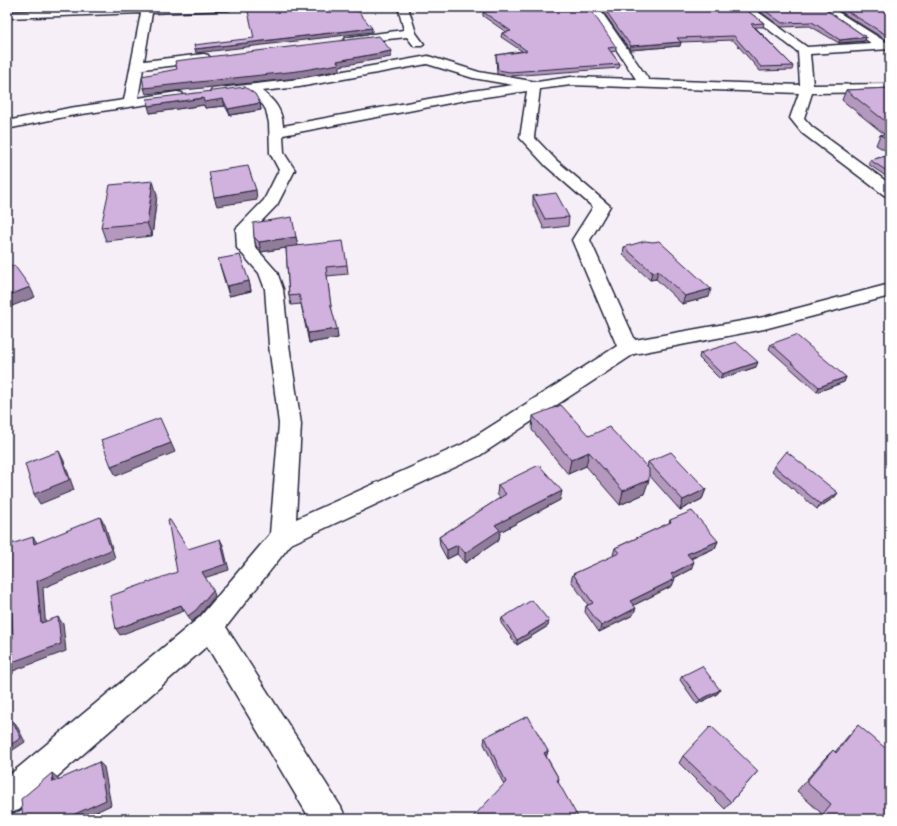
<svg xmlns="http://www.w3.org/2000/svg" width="897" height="826" font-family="Delius,sans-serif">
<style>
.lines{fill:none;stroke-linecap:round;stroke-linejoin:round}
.street-casing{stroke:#22223b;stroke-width:3}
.street{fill:#fff;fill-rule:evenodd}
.wall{fill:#b498be;stroke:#22223b}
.shaded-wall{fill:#927c9b;stroke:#22223b}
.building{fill:#d1b1dd;stroke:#22223b}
</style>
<rect width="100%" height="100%" fill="#f6eff8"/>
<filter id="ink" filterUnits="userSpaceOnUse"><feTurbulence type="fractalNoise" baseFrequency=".025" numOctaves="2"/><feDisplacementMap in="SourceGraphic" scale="8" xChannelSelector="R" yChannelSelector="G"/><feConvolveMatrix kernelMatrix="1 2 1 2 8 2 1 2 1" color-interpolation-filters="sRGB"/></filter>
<g filter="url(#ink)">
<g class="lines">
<defs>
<path id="street" d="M139 7H234L229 10 152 13 144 61 204 54 208 55 210 58 208 61 204 62 143 69 138 98 177 92 182 93 184 96 182 99 69 116 7 129V121L69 108 124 100 141 13 7 18V12Z
M398 7H408L416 33 424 44 422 46H414L407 37 350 43 346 42 344 40 346 38 350 37 404 30Z
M588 7H598L649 80 800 85 798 52 739 7H751L807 47 871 43 818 7H830L886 42 890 41V49L810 54 813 85 890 84V92L812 93 804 118 812 127 890 184V197L884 195 802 133 790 118 799 93 571 85 540 89 534 137 556 160 610 206 590 240 635 340 764 317 890 284V296L764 329 634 354 479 456 291 544 226 627 341 807 346 819H310L207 646 19 810 7 814V777L200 617 270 534 279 424 269 345 265 289 259 273 237 248 236 229 264 200 279 170 270 153 269 123 266 110 263 105 248 93 217 96 212 95 210 92 212 89 299 79 428 56 479 72 537 82 571 77 636 79ZM427 64 473 78 513 85 471 91 283 126C282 110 275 101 262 91L299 87ZM527 91 520 138 546 166 593 207 572 240 617 346 463 444 296 519 301 424 289 345 283 289 277 272 255 247 253 230 277 205 295 170 284 153 283 135 471 99Z"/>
</defs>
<use href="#street" class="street-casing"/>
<use href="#street" class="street"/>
</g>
<path class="wall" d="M600 7H742L764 23 763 27H755L793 66 792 70 760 71 733 40 681 42 680 46 630 50Z
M754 7H822L866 37 865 41 839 43 810 26 781 27Z
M833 7H890V40H886Z
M483 12 616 47V51L611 52 620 64 619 68 510 76 497 74 496 55 522 51 501 37 502 33 506 32 483 16Z
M245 87 260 103 261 110 230 115 225 106 205 108 204 105 150 113Z
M890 88V153L876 145 880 135 884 134 842 100 846 90Z
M890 155V179L868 164 870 160Z
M157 195 152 236 106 241 101 227Z
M533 196 569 217 568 226 544 229 533 205Z
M254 237H296L298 246 347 265 348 274 327 276 331 307 338 338 309 343 301 304 291 305 289 296 286 248 261 252 256 246Z
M624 247 709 297 682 304 656 279 650 280 623 255Z
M218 259 249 281 251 291 229 296Z
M771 344 846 377 844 382 817 392 769 349Z
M700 353 756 367 720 379 699 358Z
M533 416 589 436 647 468 648 462 706 489 702 499 680 510 649 475 644 494 620 505 586 466 568 474 532 430Z
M774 466 835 497 817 509 772 471Z
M498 485 560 500 500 532 499 540 465 563 457 554 447 559 440 546 439 537 500 498 497 494Z
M670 520 718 541 715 548 691 559V569L674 578 672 586 634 605 633 615 599 632 585 612 586 606 588 605 571 581 573 574 614 556 613 555 615 548 669 523Z
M890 553V566L885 564Z
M502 618 548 626 517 645 501 623Z
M682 676 720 690 717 694 697 704 680 680Z
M858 725 885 795 890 819H816L821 813 797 791 824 759 833 750 835 752 849 735Z
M485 737 548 751 546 756 559 779 558 782 504 785 484 744Z
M683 756 758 771 725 809 679 763Z"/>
<path class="shaded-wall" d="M372 28V32L196 53 195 49Z
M888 36H890V40H886Z
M866 37 865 41 839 43 840 40Z
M681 42 680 46 630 50 631 46Z
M391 51V57L340 66V70L299 78 146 94 144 88 337 61Z
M203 98 223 99 225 106 205 108 204 105 150 113 148 106Z
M260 103 261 110 230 115 228 109Z
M7 104 12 118 7 120Z
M153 181 157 195 152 236 147 223Z
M256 190 257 200 217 206 214 197Z
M296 237 298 246 261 252 259 242Z
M658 271 656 279 650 280 652 272Z
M249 281 251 291 229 296 227 286Z
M30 287 35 297 7 308V296Z
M711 289 709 297 682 304 685 296Z
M337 329 338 338 309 343 308 333Z
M758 362 756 367 720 379 722 374Z
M846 377 844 382 817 392 819 387Z
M171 443 175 452 116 476 111 466Z
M59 451 64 461 74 490 40 504 34 494Z
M589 452 586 466 568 474 571 460Z
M649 480 644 494 620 505 623 491Z
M706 489 702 499 680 510 683 500Z
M562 491 560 500 500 532 499 540 465 563V553L495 525Z
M838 493 835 497 817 509 820 504Z
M100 517 105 525 115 558 43 588 46 631 41 623 37 581Z
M33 537 39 545 34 544Z
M220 539 223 545 229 570 204 578 202 572Z
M718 541 715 548 684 561 687 554Z
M458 545 457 554 447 559V550Z
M694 562 691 569 668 581 671 574Z
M675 579 672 586 628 608 630 601Z
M213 590 215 596 199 616 191 622 188 616Z
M11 591 17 598 7 601V592Z
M181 605 184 611 120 635 116 629Z
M636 608 633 615 599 632 601 626Z
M58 617 63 624 66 651 13 671V674L7 676V664Z
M549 621 548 626 517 645V640Z
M720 690 717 694 697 704 700 700Z
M12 720 16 724 25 742 7 754V747Z
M548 751 546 758 544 753Z
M99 762 104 767 111 805 81 819H64Z
M52 773 58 778 59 787 53 782Z"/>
<path class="building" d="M247 7H352L354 11H358L372 28 195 49 194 45 254 38Z
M526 7H589L616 47 608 48 620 64 510 72 498 70 496 55 527 51 502 33 511 31 483 12Z
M603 7H742L764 23 751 24 793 66 761 67 734 36 677 38 681 42 631 46Z
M760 7H822L866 37 840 40 812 22 782 23Z
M840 7H890V36H888Z
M379 36 391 51 337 61 339 64 298 71 144 88 142 76 177 69 175 61Z
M245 87 255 94 260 103 228 109 223 99 204 102 203 98 148 106 147 99Z
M890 88V125L846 90Z
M7 104 10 114 7 115Z
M890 134V140L880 135Z
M890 155V173L870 160Z
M248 166 256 190 214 197 209 172Z
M153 181 147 223 101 227 110 185Z
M556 193 569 217 545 219 533 196Z
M292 217 296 237 259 242 254 237 253 223Z
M343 241 347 265 326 267 331 306 337 329 308 333 299 295 289 296 286 247Z
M645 241 653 242 659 241 711 289 685 296 658 271 652 272 624 247Z
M240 255 249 281 227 286 218 259Z
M14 265 30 287 7 296V268Z
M796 335 846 377 819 387 771 344Z
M736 342 758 362 722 374 700 353Z
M561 405 589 436 609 427 649 469V480L623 491 589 452 571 460 533 416Z
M160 418 171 443 111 466 101 440Z
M59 451 69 480 34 494 25 464Z
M786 451 838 493 820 504 774 466Z
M671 452 706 489 683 500 648 462Z
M539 465 562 491 495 525 500 530 465 553 458 545 447 550 439 537 506 494 498 485Z
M692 511 718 541 687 554 694 562 671 574 675 579 630 601 636 608 601 626 586 606 593 603 573 574 619 553 615 548 671 522 670 520Z
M100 517 111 550 37 581 41 623 58 617 61 644 7 664V640L13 638 11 591 7 592V559L9 558 8 545 33 537 34 544Z
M168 520H170L188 549 220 539 226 564 202 572 213 590 196 610 188 616 181 605 116 629 110 596 177 572Z
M532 600 549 621 517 640 502 618Z
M702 666 720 690 700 700 682 676Z
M528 716 548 751 544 753 559 779 557 780 579 819H471L506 782 485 737Z
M12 720 21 738 7 747V723Z
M858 725 890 752V788L885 795 890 799V819H819L831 804 806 782 833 750 836 753Z
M711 726 758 771 731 802 683 756Z
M99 762 106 800 64 819H23L21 799 52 773 53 782Z
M167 814 168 819H157Z"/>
</g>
<rect width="897" height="826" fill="none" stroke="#fff" stroke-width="24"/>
<rect x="12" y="12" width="873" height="802" fill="none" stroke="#22223b" stroke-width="1.5" filter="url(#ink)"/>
</svg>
